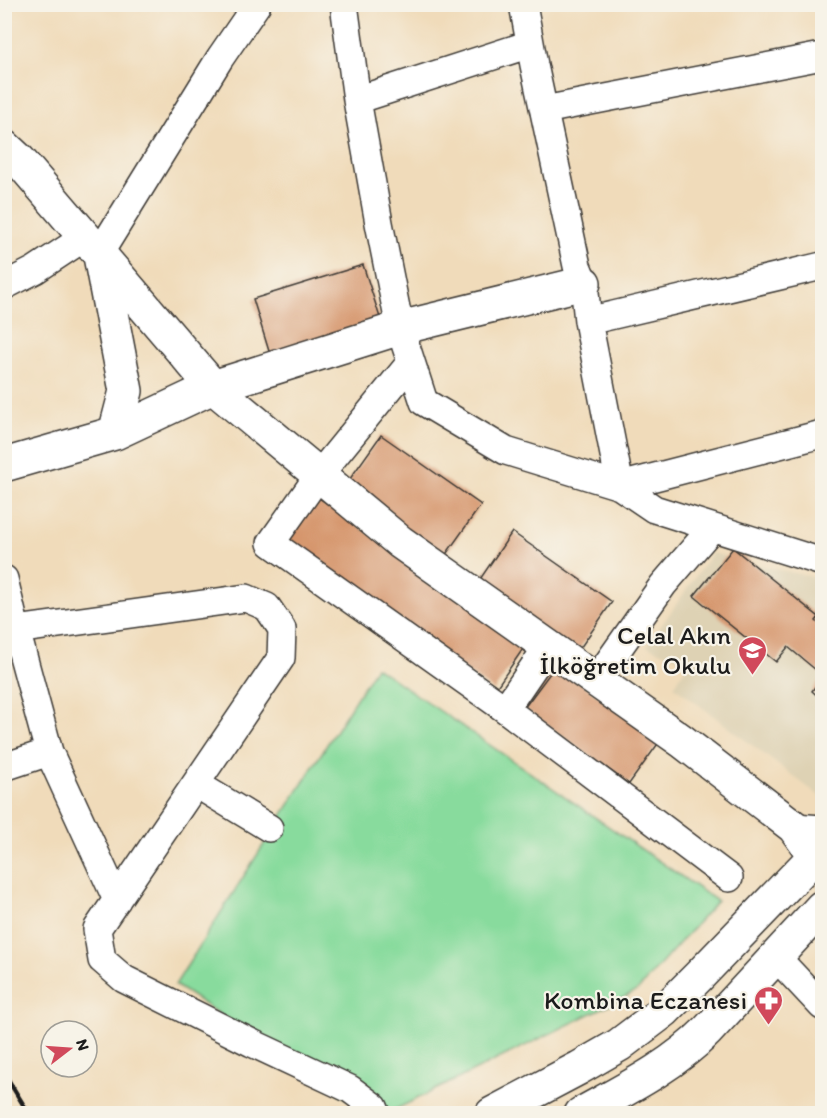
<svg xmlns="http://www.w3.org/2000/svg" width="827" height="1118" font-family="Itim,sans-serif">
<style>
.built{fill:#ded2b4}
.green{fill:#88db9d;stroke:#527c5c;stroke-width:1.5}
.building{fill:#d6966d}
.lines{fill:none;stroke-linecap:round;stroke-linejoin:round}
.minor-casing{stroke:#3c3934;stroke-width:30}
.major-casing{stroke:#3c3934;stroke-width:36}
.minor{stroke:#fff;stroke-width:27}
.major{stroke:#fff;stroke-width:33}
.rail{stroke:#1c1c1c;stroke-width:4.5}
.labels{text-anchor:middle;stroke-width:4.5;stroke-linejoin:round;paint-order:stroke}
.poi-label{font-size:26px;fill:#1c1c1c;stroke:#f7f3e8;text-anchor:end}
</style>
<rect width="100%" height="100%" fill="#f7f3e8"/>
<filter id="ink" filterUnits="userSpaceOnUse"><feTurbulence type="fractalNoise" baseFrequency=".0167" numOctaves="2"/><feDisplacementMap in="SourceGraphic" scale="12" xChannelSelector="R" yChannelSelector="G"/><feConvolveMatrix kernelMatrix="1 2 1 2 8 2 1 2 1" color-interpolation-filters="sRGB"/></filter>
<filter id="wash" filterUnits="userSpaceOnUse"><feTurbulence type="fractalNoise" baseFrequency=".008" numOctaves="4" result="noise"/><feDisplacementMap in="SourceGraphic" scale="24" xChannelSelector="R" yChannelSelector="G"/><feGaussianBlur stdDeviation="1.35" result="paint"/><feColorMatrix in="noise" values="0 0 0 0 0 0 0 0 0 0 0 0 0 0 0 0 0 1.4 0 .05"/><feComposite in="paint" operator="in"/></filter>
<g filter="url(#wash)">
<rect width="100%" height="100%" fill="#f0dbba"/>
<path class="built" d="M712 553 775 569 822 579V798L674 686 688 663 647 646Z"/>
<path class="green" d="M376 667 717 901 637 991 388 1113H369L175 985Z"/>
<g id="blocks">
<path class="building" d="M4 250 10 261 4 263Z
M363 265 383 327 272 361 253 299Z
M381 435 481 505 442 560 342 490Z
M316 496 527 643 494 691 283 544Z
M512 532 612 602 574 657 474 588Z
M733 548 819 617 816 621 822 627V633L818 638 822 642V675L788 647 776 662 694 596Z
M556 665 660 741 629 784 524 708Z
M822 677V700L812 691Z"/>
</g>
</g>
<g filter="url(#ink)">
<use href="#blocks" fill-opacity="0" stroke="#3c3934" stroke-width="1.5"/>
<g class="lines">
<defs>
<path id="minor" d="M344 4 357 100 379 223 400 328 424 402 506 451 620 486 822 434
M523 4 534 65 577 266 584 283 588 321 620 486 654 509 822 562
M357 100 530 44
M544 110 822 56
M99 254 220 58 257 4
M4 286 35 270 85 237
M588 321 822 266
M411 362 319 475 271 543 505 709 729 878
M4 579 16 630 49 752 117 900
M16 630 246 598 267 607 282 629 281 658 97 929 102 960 124 979 252 1043 350 1089 374 1107 377 1114
M596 680 663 585 712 528
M505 709 548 646
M4 767 49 752
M196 784 269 828
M794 827 822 829
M776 957 822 1006"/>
<path id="major" d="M4 146 19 160 213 387 400 542 682 741 794 827 815 856
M100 256 126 391 115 433
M4 465 115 433 213 387 400 328 584 283
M492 1114 579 1068 619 1045 664 1011 698 977 815 856 822 846
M581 1114C626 1089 671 1067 707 1031L822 907"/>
</defs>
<use href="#minor" class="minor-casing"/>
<use href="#major" class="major-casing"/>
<use href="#minor" class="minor"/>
<use href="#major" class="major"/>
<path class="rail" d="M4 1073 29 1114"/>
</g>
</g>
<defs>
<symbol id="school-pin" viewBox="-11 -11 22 30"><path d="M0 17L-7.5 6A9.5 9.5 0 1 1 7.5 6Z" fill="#d1495b" stroke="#f7f3e8"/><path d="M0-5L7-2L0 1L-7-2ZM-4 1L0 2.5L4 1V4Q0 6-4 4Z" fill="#fff"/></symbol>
<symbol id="pharmacy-pin" viewBox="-11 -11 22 30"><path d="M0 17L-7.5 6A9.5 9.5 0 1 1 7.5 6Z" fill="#d1495b" stroke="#f7f3e8"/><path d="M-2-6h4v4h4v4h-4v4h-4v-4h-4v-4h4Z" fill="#fff"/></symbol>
</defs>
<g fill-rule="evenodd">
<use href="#school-pin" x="736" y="634" width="33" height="45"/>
<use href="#pharmacy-pin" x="752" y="984" width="33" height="45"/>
</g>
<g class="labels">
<g class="poi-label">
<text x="731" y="644">Celal Akın<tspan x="731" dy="30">İlköğretim Okulu</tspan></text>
<text x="747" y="1009">Kombina Eczanesi</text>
</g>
</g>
<rect width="827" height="1118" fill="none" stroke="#f7f3e8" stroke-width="24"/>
<g transform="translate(69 1049) rotate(73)"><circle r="28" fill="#f7f3e8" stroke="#9f9d96" stroke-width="1.5"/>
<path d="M0-4.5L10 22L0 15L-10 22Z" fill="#d1495b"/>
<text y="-9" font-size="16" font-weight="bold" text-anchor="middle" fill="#1c1c1c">N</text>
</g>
</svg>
